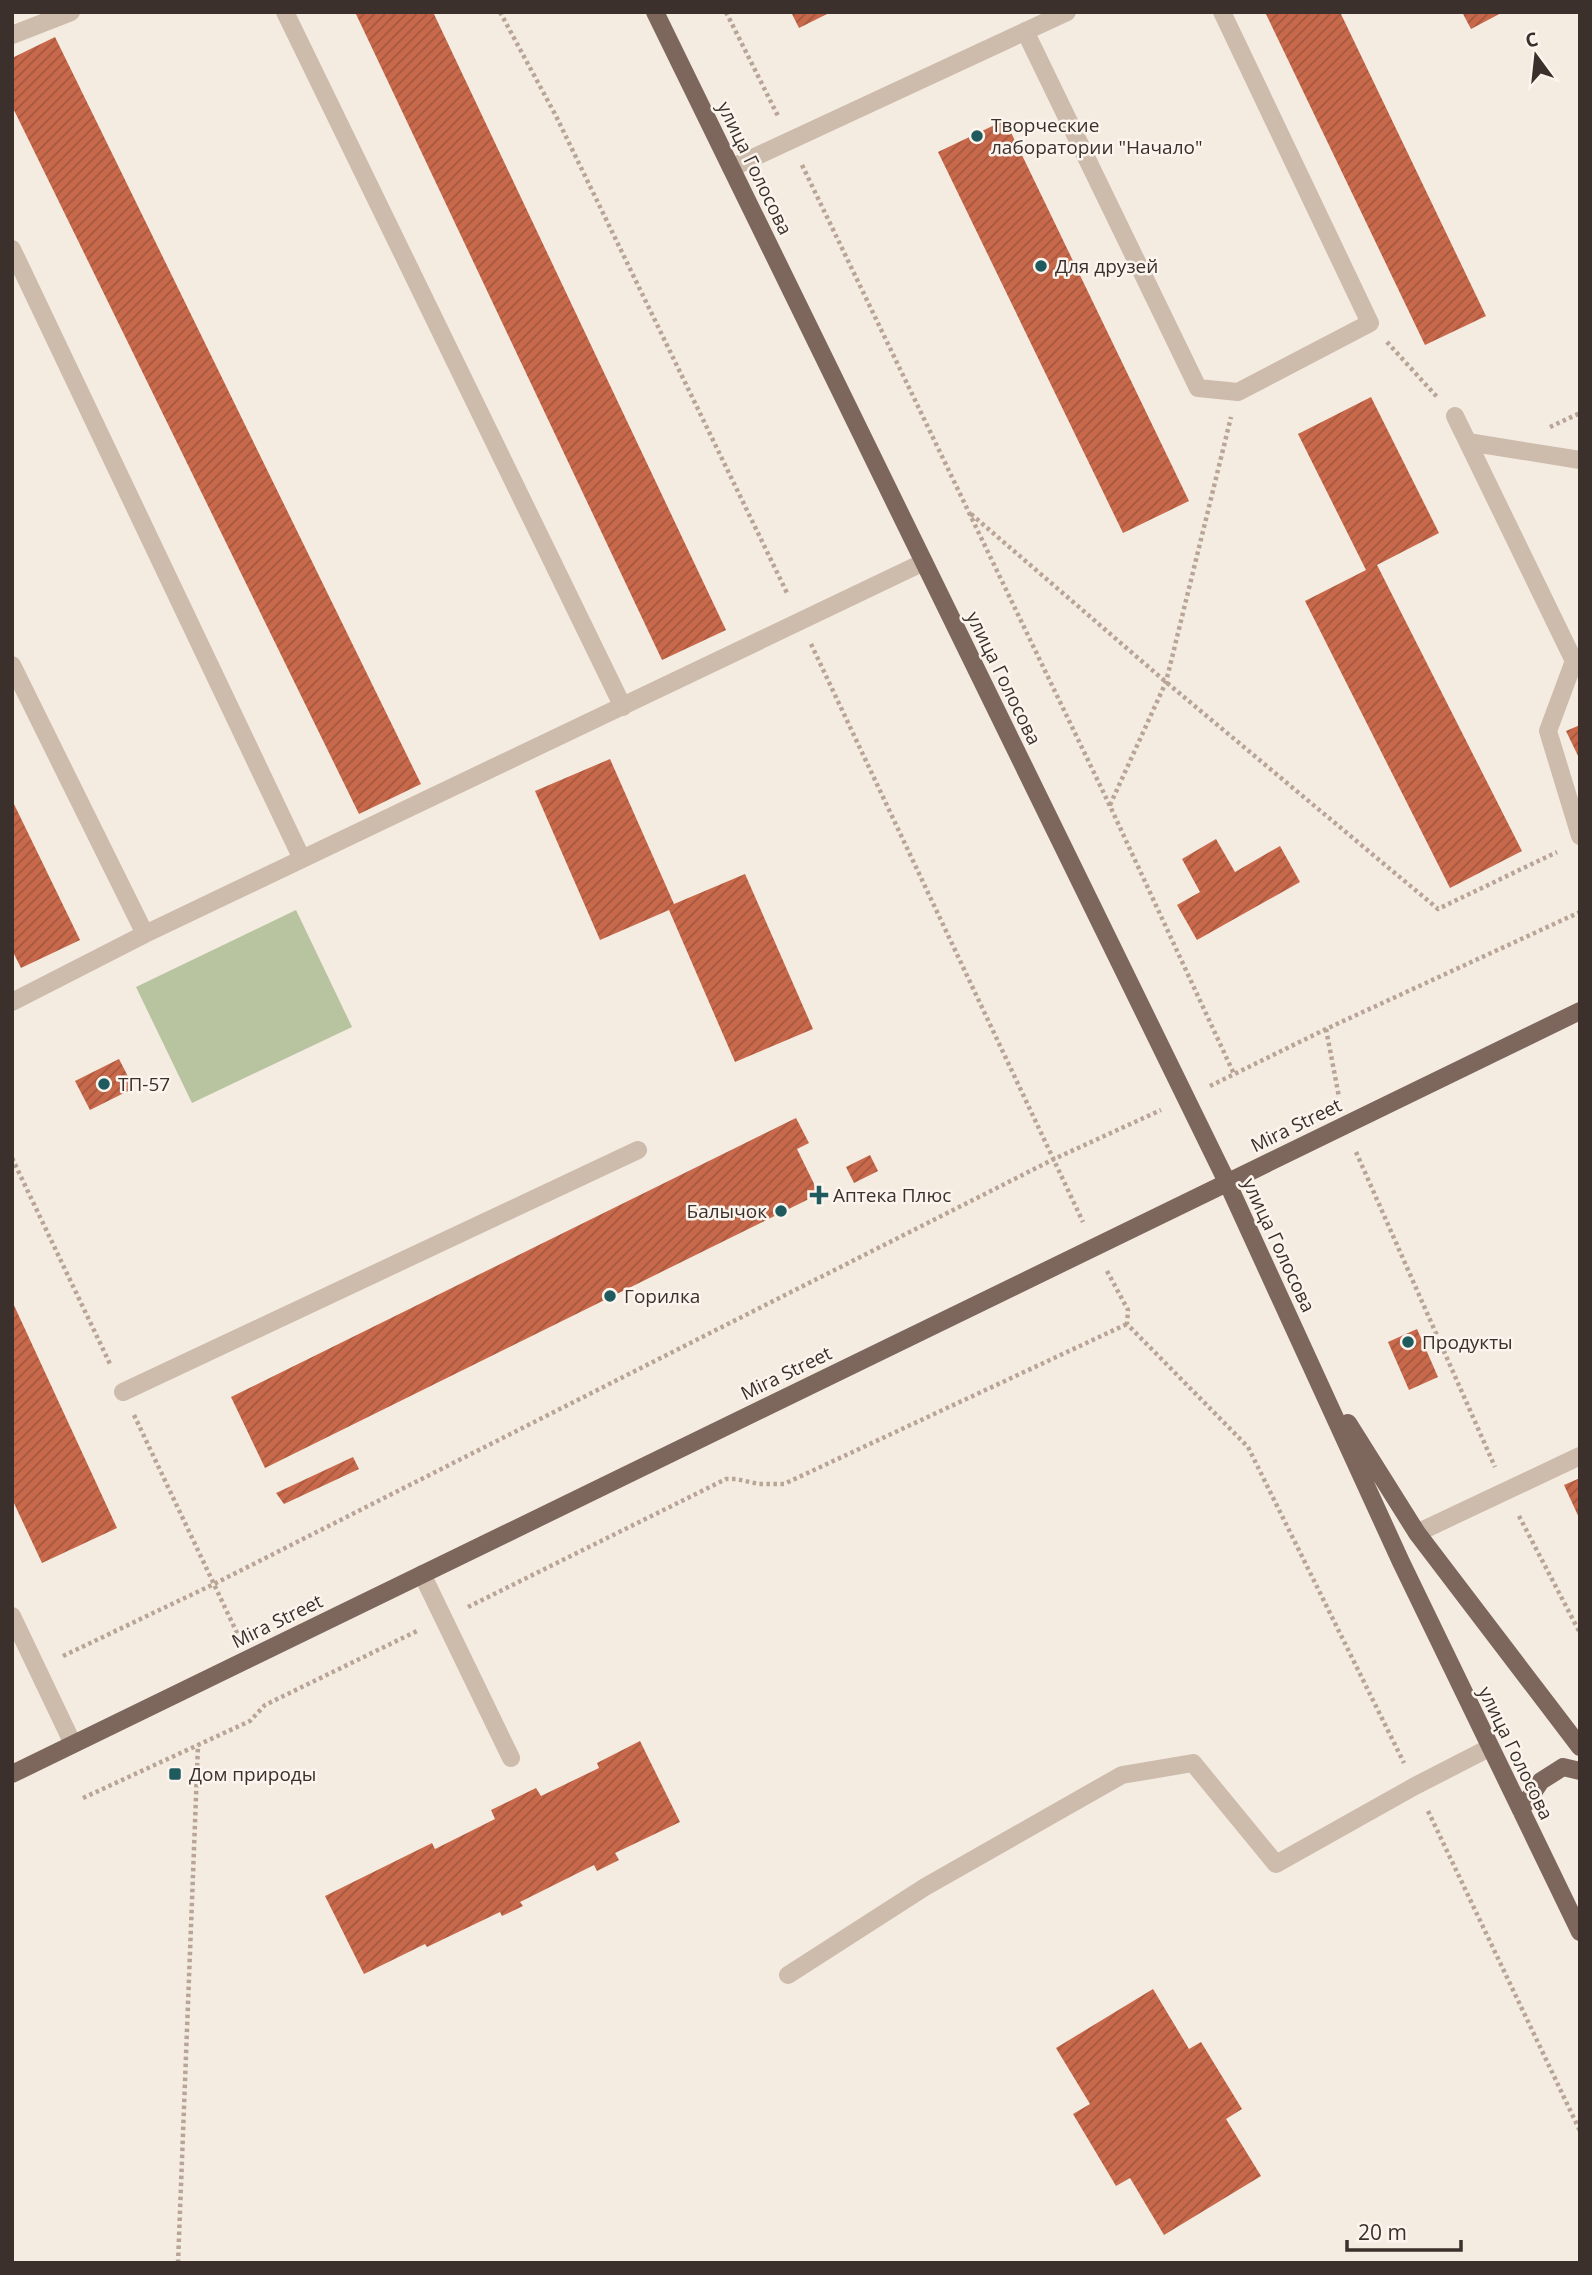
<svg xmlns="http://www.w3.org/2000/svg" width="1592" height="2275" font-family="'Open Sans',sans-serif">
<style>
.park{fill:#b8c4a0}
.building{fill:url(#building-hatch)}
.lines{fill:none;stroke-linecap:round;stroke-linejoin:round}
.path{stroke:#b9a596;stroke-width:4.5;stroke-dasharray:3.5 3.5;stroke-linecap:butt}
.minor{stroke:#cdbbac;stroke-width:18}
.major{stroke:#7d675c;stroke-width:18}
.poi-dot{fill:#1f5a5e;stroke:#fbf5ee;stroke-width:2.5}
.labels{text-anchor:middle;stroke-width:5;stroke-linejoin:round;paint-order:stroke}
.poi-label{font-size:19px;fill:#3b302b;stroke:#fbf5ee;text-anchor:start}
.street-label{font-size:19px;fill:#3b302b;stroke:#fbf5ee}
</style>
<defs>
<pattern id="building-hatch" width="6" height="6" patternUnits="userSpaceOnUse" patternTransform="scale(1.75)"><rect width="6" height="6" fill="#c8694b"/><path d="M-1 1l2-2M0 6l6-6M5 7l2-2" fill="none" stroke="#a4573f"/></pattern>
</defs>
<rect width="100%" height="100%" fill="#f4ebe1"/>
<path class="park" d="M296 910 352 1027 192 1103 136 987Z"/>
<path class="building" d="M355 12H433L726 630 662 660Z
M791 12H831L799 28Z
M1265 12H1340L1486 316 1425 345Z
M1462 12H1503L1471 29Z
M55 37 421 784 359 814 12 106V58Z
M1005 120 1189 501 1123 533 938 152Z
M1371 397 1439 533 1377 565 1522 851 1450 888 1305 601 1366 570 1298 434Z
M1580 725V760L1566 731Z
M610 759 674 904 745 874 813 1029 735 1062 669 910 600 940 535 791Z
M12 800 80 940 21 968 12 950Z
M1216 839 1235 872 1280 846 1300 882 1197 940 1177 905 1200 892 1182 859Z
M119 1059 134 1088 90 1110 75 1081Z
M796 1118 809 1143 797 1149 819 1194 265 1468 231 1397Z
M870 1155 878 1171 854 1183 846 1167Z
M12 1301 117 1528 42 1563 12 1499Z
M1417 1329 1438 1377 1409 1390 1388 1342Z
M353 1457 359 1469 284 1504 276 1493Z
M1580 1478V1520L1564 1485Z
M640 1741 680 1822 615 1853 619 1860 597 1871 594 1865 520 1902 523 1906 502 1916 500 1912 427 1947 425 1944 364 1974 325 1896 432 1843 435 1849 495 1819 491 1810 536 1788 541 1796 599 1768 597 1763Z
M1153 1989 1189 2049 1201 2042 1242 2109 1226 2119 1261 2176 1164 2235 1130 2178 1116 2186 1073 2114 1090 2104 1056 2048Z"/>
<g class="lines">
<path class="path" d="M500 12 556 116 788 595
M726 12 778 116
M802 165 1110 806 1234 1074
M1387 342 1438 398
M1550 427 1580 413
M971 514 1166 682 1438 909 1557 852
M811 644 1083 1222
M1110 805 1166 682 1231 417
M1326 1029 1339 1097
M1210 1086 1326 1029 1580 912
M1356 1152 1495 1467
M12 1158 111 1366
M1107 1271 1128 1310 1127 1324 1248 1447 1404 1763
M134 1415 238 1635
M1519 1516 1580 1633
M468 1607 726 1479H736L759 1484H784L1127 1324
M63 1656 214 1584 1054 1159 1161 1110
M83 1798 250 1721 265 1705 419 1630
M1428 1811 1580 2131
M178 2263 198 1745"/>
<path class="minor" d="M285 12 623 707
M1025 31 1198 388 1238 392 1370 323 1222 12
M12 35 71 12
M731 168 1067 12
M12 249 302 859
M1455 416 1574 661 1548 731 1580 836
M1468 442 1580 460
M12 665 145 934
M12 1002 145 934 924 562
M123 1392 638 1150
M1417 1533 1580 1456
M422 1574 511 1758
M12 1616 73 1744
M788 1975 925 1887 1122 1775 1193 1763 1276 1864 1415 1786 1489 1748"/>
<path class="major" d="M655 12 1227 1182 1401 1562 1580 1932
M1348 1423 1417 1533 1580 1747
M12 1774 1580 1011
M1521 1810 1541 1781 1563 1767 1580 1771"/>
</g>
<g class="poi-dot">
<circle cx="977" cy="136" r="7"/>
<circle cx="1041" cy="266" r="7"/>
<circle cx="104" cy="1084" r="7"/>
<path d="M815.5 1184.5h7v7h7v7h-7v7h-7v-7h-7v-7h7z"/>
<circle cx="781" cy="1211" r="7"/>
<circle cx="610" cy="1296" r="7"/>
<circle cx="1408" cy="1342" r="7"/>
<rect x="168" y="1767" width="14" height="14" rx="3.5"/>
</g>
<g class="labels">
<g class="poi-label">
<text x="991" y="132">Творческие<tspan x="991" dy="22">лаборатории "Начало"</tspan></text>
<text x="1055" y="273">Для друзей</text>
<text x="118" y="1091">ТП-57</text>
<text x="833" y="1202">Аптека Плюс</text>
<text x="767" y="1218" text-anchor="end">Балычок</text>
<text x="624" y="1303">Горилка</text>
<text x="1422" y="1349">Продукты</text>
<text x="189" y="1781">Дом природы</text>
</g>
<g class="street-label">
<text transform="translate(755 168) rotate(64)" y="7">улица Голосова</text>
<text transform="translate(1004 678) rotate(64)" y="7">улица Голосова</text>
<text transform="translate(1296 1125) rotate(-26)" y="7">Mira Street</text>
<text transform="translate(1279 1245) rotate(65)" y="7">улица Голосова</text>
<text transform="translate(786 1373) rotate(-26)" y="7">Mira Street</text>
<text transform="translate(277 1621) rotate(-26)" y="7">Mira Street</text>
<text transform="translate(1516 1753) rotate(64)" y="7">улица Голосова</text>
</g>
</g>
<rect width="1592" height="2275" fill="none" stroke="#3b302b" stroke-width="28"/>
<g transform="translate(1536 56) rotate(345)" stroke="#fbf5ee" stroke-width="5" paint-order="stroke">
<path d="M0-5L12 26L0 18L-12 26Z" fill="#3b302b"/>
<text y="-10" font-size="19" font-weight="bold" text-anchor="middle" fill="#3b302b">С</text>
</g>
<path d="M1347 2240v10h114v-10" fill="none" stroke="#3b302b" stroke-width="3.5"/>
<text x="1358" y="2240" font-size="21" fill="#3b302b" stroke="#fbf5ee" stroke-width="5" paint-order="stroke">20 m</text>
</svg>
